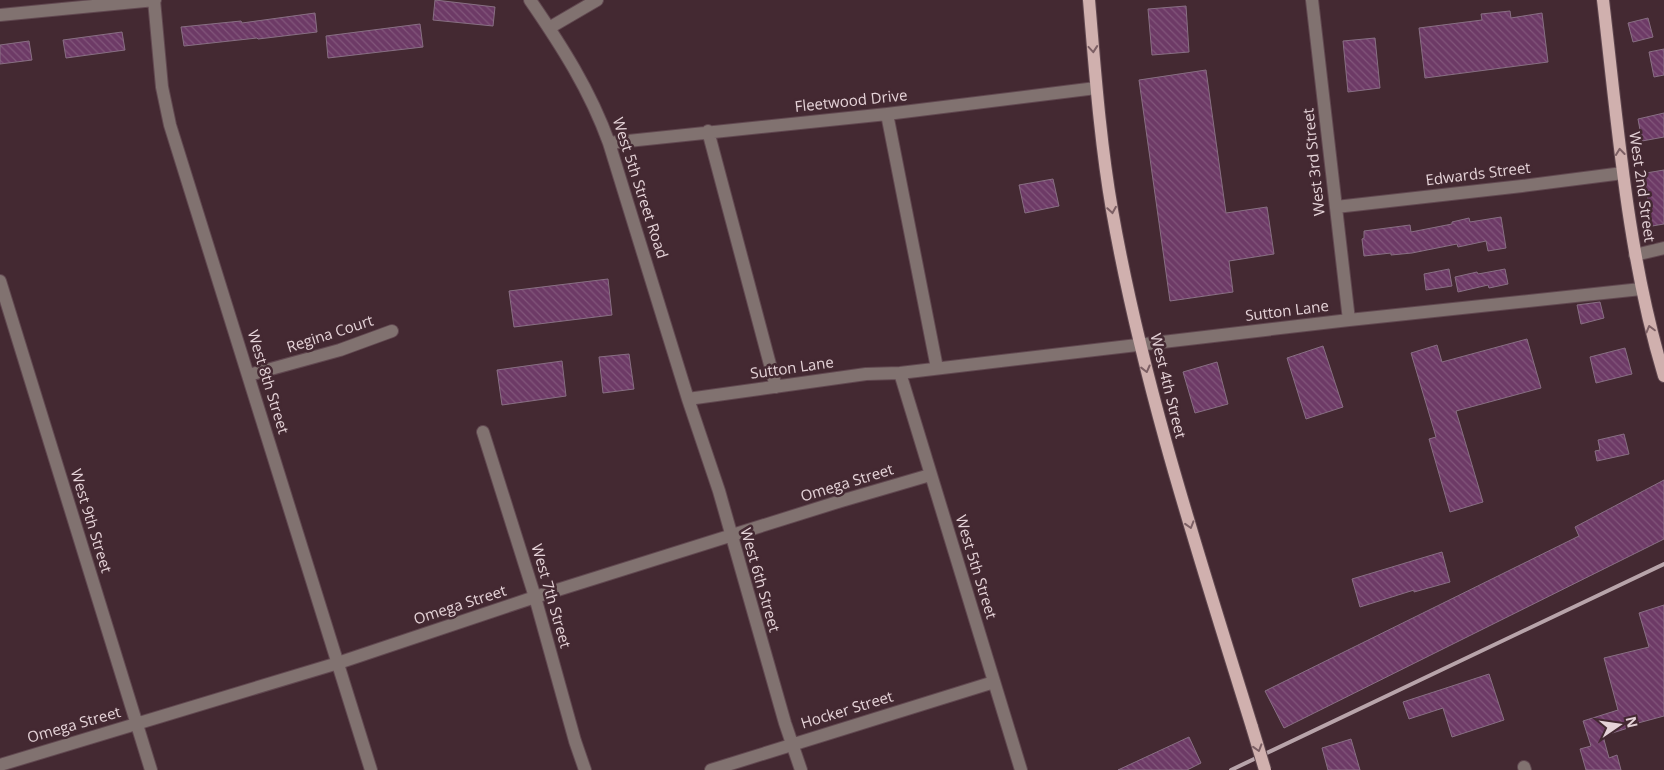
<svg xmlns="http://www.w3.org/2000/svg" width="1664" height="770" font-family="'Open Sans',sans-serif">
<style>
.building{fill:url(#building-back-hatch);stroke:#886f83}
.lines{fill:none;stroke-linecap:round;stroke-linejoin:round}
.minor-casing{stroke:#614850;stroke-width:14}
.major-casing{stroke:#614850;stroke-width:14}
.minor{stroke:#817270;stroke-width:12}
.major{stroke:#d0b0ae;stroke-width:12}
.rail{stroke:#b8a4aa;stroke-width:4}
.major-bridge-casing{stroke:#614850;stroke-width:14;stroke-linecap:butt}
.major-bridge{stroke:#d0b0ae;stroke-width:12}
.oneway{stroke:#7c5f64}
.labels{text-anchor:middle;stroke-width:5;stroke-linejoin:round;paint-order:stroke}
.street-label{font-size:15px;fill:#e5d3d8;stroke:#442932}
</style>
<defs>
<pattern id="building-back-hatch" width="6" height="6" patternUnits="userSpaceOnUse" patternTransform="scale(1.25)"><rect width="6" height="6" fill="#6d3a66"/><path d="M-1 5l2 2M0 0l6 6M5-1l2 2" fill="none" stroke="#82567b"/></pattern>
</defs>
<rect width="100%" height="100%" fill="#442932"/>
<path class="building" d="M435 0 495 7 493 26 433 20Z
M1186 6 1189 52 1152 55 1148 9Z
M1510 11 1511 18 1542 13 1548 62 1425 78 1419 28 1482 20 1481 14Z
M315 13 317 32 258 39 257 38 184 46 181 27 241 21 242 23Z
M1648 18 1653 37 1633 42 1628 23Z
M420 24 423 47 328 58 326 36Z
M122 32 125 50 66 58 63 40Z
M1375 38 1380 88 1348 92 1343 41Z
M29 41 32 60 0 64V45Z
M1664 49V75L1654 77 1649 52Z
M1206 70 1226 213 1267 207 1274 254 1229 261 1233 292 1170 301 1139 80Z
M1664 113V137L1642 141 1638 119Z
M1664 170V224L1652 226 1647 194H1644L1640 174Z
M1053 179 1059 206 1025 213 1019 185Z
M1501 217 1506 248 1488 251 1486 241 1458 247 1457 244 1412 253 1391 255V253L1364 256 1362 239 1364 238V231L1410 225 1411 232 1452 224V222L1469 218 1470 222Z
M1449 269 1452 286 1426 290 1424 274Z
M1505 269 1508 284 1489 288 1488 285 1458 292 1455 277 1477 272 1478 274Z
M608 279 612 315 514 327 509 291Z
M1600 302 1604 318 1581 324 1577 305Z
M1527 339 1541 388 1456 411 1483 502 1450 512 1429 439 1436 437 1411 353 1437 345 1442 362Z
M1323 346 1343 407 1306 419 1287 358Z
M1625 348 1632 374 1596 383 1590 357Z
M629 354 634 389 603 393 599 357Z
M562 361 566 396 502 405 497 370Z
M1217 362 1228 404 1195 413 1183 372Z
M1624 434 1629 454 1597 461 1595 451 1600 450 1598 440Z
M1664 480V539L1284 728 1265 691 1579 536 1575 527Z
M1442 552 1450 582 1414 592V590L1360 607 1352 579Z
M1664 605V716L1627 726 1628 728 1603 736 1609 758 1617 755 1621 770H1586L1580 749 1591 746 1583 721 1618 710 1604 658 1649 647 1639 613Z
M1489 674 1504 720 1452 737 1443 708 1409 719 1403 702Z
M1189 737 1201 763 1187 770H1118Z
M1351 739 1360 770H1328L1322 748Z"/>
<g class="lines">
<defs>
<path id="minor" d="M154 0 162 87 170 125 371 770
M530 0C561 45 590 90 609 143L688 399 719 491 785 723 801 770
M1312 0 1349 320
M0 15 155 0
M549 28 597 0
M887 114 937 368
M708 131 776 387
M609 143 887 114 1096 88
M1336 207 1522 186 1623 173
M1635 255 1664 248
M0 281 151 770
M900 373 1021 770
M249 375 340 350 392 331
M688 399 866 374 900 373 1349 320 1641 289
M483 432 535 597 575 741 585 770
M0 765 338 663 535 597 841 501 930 475
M1524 767 1525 770
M711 770 994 682"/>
<path id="major" d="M1089 0C1095 70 1100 141 1112 210 1143 386 1199 556 1252 727
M1603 0C1618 126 1627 254 1664 376"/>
</defs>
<use href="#minor" class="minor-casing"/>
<use href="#major" class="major-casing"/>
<use href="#minor" class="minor"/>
<use href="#major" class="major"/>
<path class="rail" d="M1231 770 1664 564"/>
<defs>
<path id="major-bridge" d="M1252 727 1265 770"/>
</defs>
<use href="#major-bridge" class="major-bridge-casing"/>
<use href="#major-bridge" class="major-bridge"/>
</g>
<defs><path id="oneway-chevron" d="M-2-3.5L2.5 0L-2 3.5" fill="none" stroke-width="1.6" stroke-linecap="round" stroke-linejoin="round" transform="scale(1.25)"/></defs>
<g class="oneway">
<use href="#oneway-chevron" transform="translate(1093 49) rotate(85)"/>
<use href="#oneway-chevron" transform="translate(1620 152) rotate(-96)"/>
<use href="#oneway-chevron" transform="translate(1112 210) rotate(81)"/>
<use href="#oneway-chevron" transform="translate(1650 329) rotate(-105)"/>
<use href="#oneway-chevron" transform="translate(1146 369) rotate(76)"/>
<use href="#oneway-chevron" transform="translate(1190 525) rotate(73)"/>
<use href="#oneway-chevron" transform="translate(1258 748) rotate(73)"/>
</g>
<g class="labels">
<g class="street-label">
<text transform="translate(851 101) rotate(-6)" y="5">Fleetwood Drive</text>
<text transform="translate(1314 162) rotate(-96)" y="5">West 3rd Street</text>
<text transform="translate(1478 174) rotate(-7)" y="5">Edwards Street</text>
<text transform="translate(1642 187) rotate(82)" y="5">West 2nd Street</text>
<text transform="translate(640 188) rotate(72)" y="5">West 5th Street Road</text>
<text transform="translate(1287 311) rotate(-7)" y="5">Sutton Lane</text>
<text transform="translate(330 334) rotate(-18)" y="5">Regina Court</text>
<text transform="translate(792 368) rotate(-8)" y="5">Sutton Lane</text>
<text transform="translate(268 382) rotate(73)" y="5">West 8th Street</text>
<text transform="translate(1168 386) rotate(76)" y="5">West 4th Street</text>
<text transform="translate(847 483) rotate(-17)" y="5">Omega Street</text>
<text transform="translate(91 521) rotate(73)" y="5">West 9th Street</text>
<text transform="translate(976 567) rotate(73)" y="5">West 5th Street</text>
<text transform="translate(760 580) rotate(74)" y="5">West 6th Street</text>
<text transform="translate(551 596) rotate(74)" y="5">West 7th Street</text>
<text transform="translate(460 605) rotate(-18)" y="5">Omega Street</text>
<text transform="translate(847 710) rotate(-17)" y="5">Hocker Street</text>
<text transform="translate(74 725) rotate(-16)" y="5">Omega Street</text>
</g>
</g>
<g transform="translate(1619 725) rotate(77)" stroke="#442932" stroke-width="4" paint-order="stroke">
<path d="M0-4L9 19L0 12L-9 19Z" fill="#e5d3d8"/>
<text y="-8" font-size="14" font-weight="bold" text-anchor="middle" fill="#e5d3d8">N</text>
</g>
</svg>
